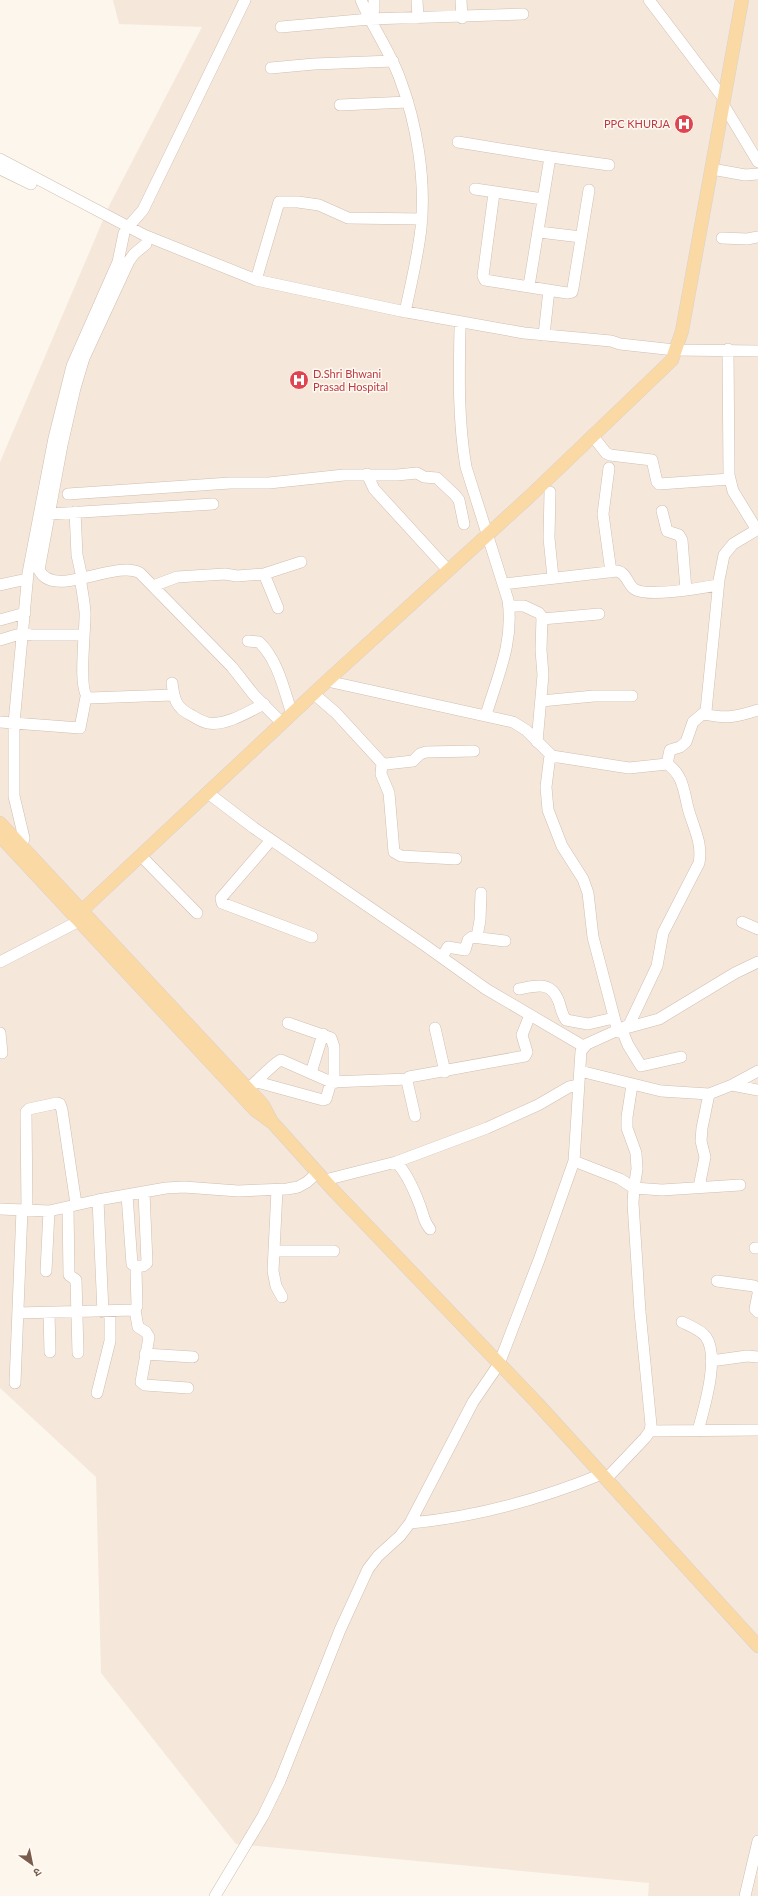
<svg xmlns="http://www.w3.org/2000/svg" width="758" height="1896" font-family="Lato,'Noto Sans Devanagari',sans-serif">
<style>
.residential{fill:#f5e8da}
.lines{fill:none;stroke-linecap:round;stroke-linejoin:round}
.minor-casing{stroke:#d1beb0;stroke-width:12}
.major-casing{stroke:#dad1cd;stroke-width:14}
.minor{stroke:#fff;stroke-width:11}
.major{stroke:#fbd9a5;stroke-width:13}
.labels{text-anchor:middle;stroke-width:3;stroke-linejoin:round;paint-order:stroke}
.health-label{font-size:11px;fill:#be3a42;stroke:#fffaf3;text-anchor:end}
</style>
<rect width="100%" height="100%" fill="#fdf6ec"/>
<path class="residential" d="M113 0H758V1896H648L649 1883 236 1844 101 1673 96 1477 0 1388V462L109 206 202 27 119 24Z"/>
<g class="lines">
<defs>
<path id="minor" d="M361 0C372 27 390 51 400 79 417 124 426 180 421 228 418 256 411 284 405 312
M417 0 418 18
M461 0 462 18
M649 0 724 99
M369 16 374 10V0
M281 27 370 19 523 14
M271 68 314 64 393 61
M723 104 758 162
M340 105 408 102
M458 142 544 156 609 165
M0 159 144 235 256 280 401 311 524 333 611 341 620 344 675 350 758 351
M0 169 31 184
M712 169 745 175 758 174
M475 189 543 199
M494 193 483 276 485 280 567 293 572 292 573 288 589 190
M128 227 143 210 245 0
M539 232 581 237
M722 238 747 239 758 237
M146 244 134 254 129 261 84 358 75 388 62 445 39 570C54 600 115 559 140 573L232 667 254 695 282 723
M256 280 279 202H298L319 205 348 218 422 219
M529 286 550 157
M460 328C459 375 458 421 466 467L508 600C514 642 498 675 486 715
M544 335 549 290
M728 349 729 475 733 491 757 530
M592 435 606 453 610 455 652 460 657 482 659 484 730 479
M609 468 603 514 611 572
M367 474 374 489 448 570
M550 492 549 538 553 578
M68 494 230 483H269L344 475H397L417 473 424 477 437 478 455 495 459 500 464 524
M662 511 667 531 679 535 682 540 686 590
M75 512 77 555 82 578
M49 514 213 504
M264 574 278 608
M80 578C82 589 84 600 85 612 86 627 77 692 89 698L173 695
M503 584 617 571C628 573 627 586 636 590 652 597 700 588 718 585
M0 585 27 579
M153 586 177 577 225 574 237 576 264 574 301 562
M509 606H524L539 613 542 617 541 650 543 675 537 742
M542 619 599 614
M0 620 25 613
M0 640 23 633 32 635H83
M248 641 259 642C278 660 284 690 292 714
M172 683C174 699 176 708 191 715 196 718 202 722 208 723 226 726 248 712 264 704
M314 694 336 713 382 763 386 764 413 761 420 754 426 752 474 751
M541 701 594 696H632
M704 714C727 719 736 717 758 710
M0 722 80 728 86 697
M550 755 546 787 548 810 562 846 583 879 588 893 593 937 618 1032
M382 763 381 774 389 793 394 852 401 856 456 859
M667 764 670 750 680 747 686 742 693 722 706 711 719 580 724 555 733 544 758 529
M208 793 254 828 423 944 486 989 583 1046
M271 840 221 898 222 903 312 937
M20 853 24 838 14 796V723L28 573 54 438 72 366 118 262 124 233
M141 856 197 913
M742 922 758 929
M477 937 480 920 481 893
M442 957 448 947 465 950 468 940 472 937 505 941
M0 962 79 921
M519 989C536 986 551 980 559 1002 561 1008 562 1015 566 1020L588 1024 614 1018
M288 1023 331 1038 334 1047V1083
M435 1028 445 1072
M626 1028 659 1019 735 973 758 962
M622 1030 628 1045 641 1066 681 1057
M0 1033 2 1053
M580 1071 661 1091 709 1094 732 1085 758 1071
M311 1073 323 1034
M257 1082 323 1100 326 1099 331 1082
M632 1085 627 1117V1128L636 1153 637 1169 634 1188 662 1190 740 1185
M732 1085 758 1090
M248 1089C255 1083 275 1062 281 1060L331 1082 408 1079
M415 1116 407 1081 409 1077 525 1056 527 1052 522 1035 530 1015
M574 1161 620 1179 634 1188 633 1203 640 1312 651 1425 650 1431 645 1438 606 1479
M396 1162C406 1172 414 1190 419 1203 423 1212 423 1221 430 1229
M325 1180 396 1162 487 1128 538 1105 569 1087 579 1085
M699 1187 705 1157 701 1141 702 1128 709 1094
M277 1190 273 1271 276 1286 282 1297
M127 1195 132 1264 137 1267
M98 1200 103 1312
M68 1207 69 1275 76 1280 78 1353
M0 1209 49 1211 98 1200 166 1188 184 1187 238 1191 287 1189 298 1187 307 1182 317 1173
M27 1210 26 1112 29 1109 57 1103 60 1104 62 1110 76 1204
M755 1248H758
M274 1251H334
M46 1271 49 1211
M717 1281 754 1286 758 1290
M758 1294 755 1309 758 1312
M135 1310 138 1327 146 1332 149 1337 141 1382 145 1385 188 1388
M18 1313 135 1310 137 1306 136 1270 139 1266H143L147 1263 144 1192
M49 1313 50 1352
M682 1322C690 1326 701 1330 706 1337 720 1357 704 1408 698 1431
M145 1354 193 1357
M711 1361 747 1356 758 1357
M15 1383 22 1210
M97 1393 110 1341V1312
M650 1431 758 1430
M410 1523C476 1517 541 1499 602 1474
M215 1896 263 1816 280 1781 340 1630 368 1569 378 1556 400 1536 410 1523 473 1402 499 1364 539 1260 574 1161 581 1051 587 1044 629 1025 657 966 663 933 699 863C703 843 693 827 688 808 684 792 683 774 667 764L629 768 552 756 526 730 513 722 327 681
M745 1896 758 1841"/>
<path id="major" d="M0 823 263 1105 272 1122 335 1192 537 1403 758 1646
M0 836 255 1110 270 1121
M75 917 327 681 529 497 672 360 682 331 742 0"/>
</defs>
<use href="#minor" class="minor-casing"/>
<use href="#major" class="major-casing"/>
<use href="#minor" class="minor"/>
<use href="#major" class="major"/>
</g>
<defs>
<symbol id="hospital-disc" viewBox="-11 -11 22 22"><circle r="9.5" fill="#e0444e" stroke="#fffaf3"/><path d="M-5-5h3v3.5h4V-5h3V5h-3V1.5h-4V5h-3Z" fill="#fff"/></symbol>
</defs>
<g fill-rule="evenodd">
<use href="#hospital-disc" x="673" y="113" width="22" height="22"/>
<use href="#hospital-disc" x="288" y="369" width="22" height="22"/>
</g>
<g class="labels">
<g class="health-label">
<text x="670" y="128">PPC KHURJA</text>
<text x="313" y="378" text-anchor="start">D.Shri Bhwani<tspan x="313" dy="13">Prasad Hospital</tspan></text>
</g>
</g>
<g transform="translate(32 1864) rotate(147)" stroke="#fffaf3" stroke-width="3" paint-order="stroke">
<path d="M0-3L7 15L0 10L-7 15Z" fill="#7a5c4d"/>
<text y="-6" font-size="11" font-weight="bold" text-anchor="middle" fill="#7a5c4d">उ</text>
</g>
</svg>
